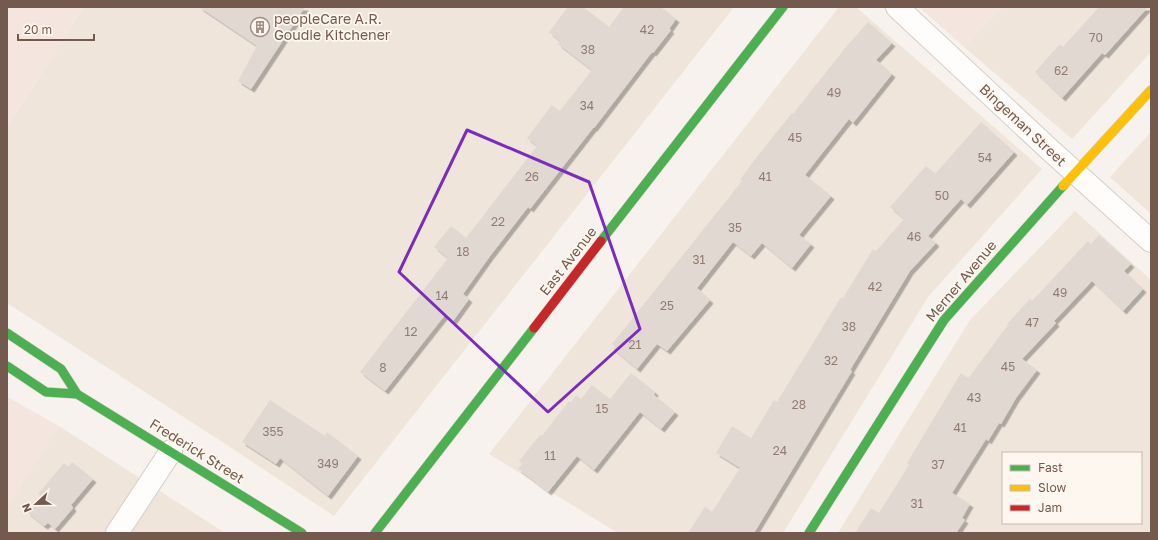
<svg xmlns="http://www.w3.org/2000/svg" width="1158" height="540" font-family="'Golos Text',sans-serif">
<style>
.residential{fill:#efe5db;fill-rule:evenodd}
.commercial{fill:#f4e5df}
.building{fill:#e1d8d2;filter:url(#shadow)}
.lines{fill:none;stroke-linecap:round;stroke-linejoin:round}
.street-casing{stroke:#d5cec8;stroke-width:24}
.fast-casing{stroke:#d6cfca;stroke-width:10}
.slow-casing{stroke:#d6cfca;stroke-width:10}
.jam-casing{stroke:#d6cfca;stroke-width:10}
.street{stroke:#fefdfc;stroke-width:22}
.fast{stroke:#4caf50;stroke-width:9}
.slow{stroke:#ffc107;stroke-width:9}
.jam{stroke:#c62828;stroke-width:9}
.marked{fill:none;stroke:#7b2cbf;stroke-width:3;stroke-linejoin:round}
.labels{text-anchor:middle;stroke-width:3.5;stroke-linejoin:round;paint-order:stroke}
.number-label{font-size:12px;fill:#927c72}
.poi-label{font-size:14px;fill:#745a4e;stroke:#fef7ef;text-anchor:start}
.street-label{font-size:14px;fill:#745a4e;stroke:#fef7ef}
</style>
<defs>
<filter id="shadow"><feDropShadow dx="3.5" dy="3.5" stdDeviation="0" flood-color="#0004"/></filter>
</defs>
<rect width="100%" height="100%" fill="#f7f2ed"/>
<path class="residential" d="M84 7H734L334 516 224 443 7 303V127Z
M839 7H856L1042 169 928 297 783 533H618L489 454Z
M1003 7H1151V52L1072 139 964 47Z
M1151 132V214L1110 177Z
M1075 211 1151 280V533H838L970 320ZM1003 453H1141V523H1003Z
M59 426 225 533H7V505Z"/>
<path class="commercial" d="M7 7H84L7 127Z
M919 7H1003L964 47Z
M7 397 59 426 7 505Z"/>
<path class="building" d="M199 7H305L251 89 238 81 257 46Z
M568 7H583L609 27 624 7H661L676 19 669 29 671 30 653 53 652 52 594 128H593L530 209 528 207 490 256 463 294 469 299 453 321 445 315 385 391 360 372 448 258 434 247 451 226 466 238 537 146 527 138 552 105 560 111 592 70 558 44 560 41 549 32Z
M1099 7H1148L1105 55 1102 53 1062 98 1035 72 1060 44 1063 47Z
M868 22 892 43 876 60 892 74 853 123 849 119 805 175 831 196 799 235 811 244 792 268 762 243 751 256 733 242 697 288 710 300 667 351 657 344 637 369 613 349 615 346 612 344 742 181 740 180 752 163 792 113 793 114 846 47Z
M981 122 1014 152 967 205 961 199 928 236 936 243 910 271 850 370 852 371 754 533H688L705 507 712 512 740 468 716 453 732 426 751 438 774 400 777 402 841 297 843 298 873 249 876 251 904 219 890 207 926 166 935 174Z
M1099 235 1131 264 1124 271 1143 289 1123 311 1092 281 1054 321 1056 323 1022 359 1037 370 1016 398 1001 424 999 423 988 441 986 439 952 493 970 504 962 518 965 520 956 533H855L871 508 879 513 909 465 907 463 961 373 968 378 970 376 1008 325 1007 324 1030 299 1032 301 1088 241 1091 244Z
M631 373 655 392 654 395 675 412 661 429 640 412 594 470 577 456 548 492 518 469 522 464 519 461 540 435 542 436 569 401 571 402 576 395 581 399 592 385 610 399Z
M270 400 325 436 327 432 358 456 328 496 280 458 276 464 242 442Z
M72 462 93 479 71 505 73 508 55 529 48 523 44 526 27 512 41 496 38 494 64 463 68 467Z"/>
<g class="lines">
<defs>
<path id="street" d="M897 7 1050 150 1151 241
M117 533 171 451"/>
<path id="fast" d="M601 241 783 7
M7 333 61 369 77 394 302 533
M7 366 46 392 77 394
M375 533 534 328
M809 533 944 320 1063 186"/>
<path id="slow" d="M1063 186 1151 90"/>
<path id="jam" d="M534 328 601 241"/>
</defs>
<use href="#street" class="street-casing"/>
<use href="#fast" class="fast-casing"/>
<use href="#slow" class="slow-casing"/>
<use href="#jam" class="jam-casing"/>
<use href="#street" class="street"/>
<use href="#fast" class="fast"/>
<use href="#slow" class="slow"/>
<use href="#jam" class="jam"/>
</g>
<path class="marked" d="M467 130 589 182 640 329 548 412 399 272Z"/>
<defs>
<symbol id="building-ring" viewBox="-11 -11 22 22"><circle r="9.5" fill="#fef7ef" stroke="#a28f86" stroke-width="1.5"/><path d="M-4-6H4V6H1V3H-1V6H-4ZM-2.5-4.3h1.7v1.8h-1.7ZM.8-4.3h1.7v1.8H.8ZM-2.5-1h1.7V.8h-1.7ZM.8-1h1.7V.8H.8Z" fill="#a28f86"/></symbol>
</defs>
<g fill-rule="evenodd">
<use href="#building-ring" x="249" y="16" width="22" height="22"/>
</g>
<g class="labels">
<g class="number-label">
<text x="647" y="34">42</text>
<text x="1096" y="42">70</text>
<text x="588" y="54">38</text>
<text x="1061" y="75">62</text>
<text x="834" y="97">49</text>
<text x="587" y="110">34</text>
<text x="795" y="142">45</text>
<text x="985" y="162">54</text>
<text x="532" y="181">26</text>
<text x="765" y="181">41</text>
<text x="942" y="200">50</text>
<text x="498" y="226">22</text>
<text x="735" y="232">35</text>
<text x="914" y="241">46</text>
<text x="463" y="256">18</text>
<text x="699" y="264">31</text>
<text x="875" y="291">42</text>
<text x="1060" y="297">49</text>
<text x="442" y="300">14</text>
<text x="667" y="310">25</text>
<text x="1032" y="327">47</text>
<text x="849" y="331">38</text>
<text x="411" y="336">12</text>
<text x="635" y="349">21</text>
<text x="831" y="365">32</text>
<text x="1008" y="371">45</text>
<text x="383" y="372">8</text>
<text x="974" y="402">43</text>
<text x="799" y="409">28</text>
<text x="602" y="413">15</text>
<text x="960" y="432">41</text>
<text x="273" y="436">355</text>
<text x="780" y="455">24</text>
<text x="550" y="460">11</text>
<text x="328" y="468">349</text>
<text x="938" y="469">37</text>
<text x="917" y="508">31</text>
</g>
<g class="poi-label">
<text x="274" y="24">peopleCare A.R.<tspan x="274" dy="16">Goudie Kitchener</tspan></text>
</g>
<g class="street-label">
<text transform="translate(1023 125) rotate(43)" y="5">Bingeman Street</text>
<text transform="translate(568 261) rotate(-52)" y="5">East Avenue</text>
<text transform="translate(961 281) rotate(-50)" y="5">Merner Avenue</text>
<text transform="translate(197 451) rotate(32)" y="5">Frederick Street</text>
</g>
</g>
<rect width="1158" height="540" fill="none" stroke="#745a4e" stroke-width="16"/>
<rect x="1002" y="452" width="140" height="72" fill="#fef7ef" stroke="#c7b8af"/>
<rect x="1010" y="465" width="20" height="6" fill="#4caf50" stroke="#c7b8af"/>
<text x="1038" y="472" font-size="12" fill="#745a4e">Fast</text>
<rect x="1010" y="485" width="20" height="6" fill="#ffc107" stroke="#c7b8af"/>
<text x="1038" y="492" font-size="12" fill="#745a4e">Slow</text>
<rect x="1010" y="505" width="20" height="6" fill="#c62828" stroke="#c7b8af"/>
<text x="1038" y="512" font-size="12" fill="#745a4e">Jam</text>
<g transform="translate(36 504) rotate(248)" stroke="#fef7ef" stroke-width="3" paint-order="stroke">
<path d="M0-3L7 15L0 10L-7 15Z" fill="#745a4e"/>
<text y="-6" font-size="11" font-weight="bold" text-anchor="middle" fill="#745a4e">N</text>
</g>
<path d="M18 34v6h76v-6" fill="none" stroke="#745a4e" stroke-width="2"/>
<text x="24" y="34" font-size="12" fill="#745a4e" stroke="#fef7ef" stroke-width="3" paint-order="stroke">20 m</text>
</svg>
